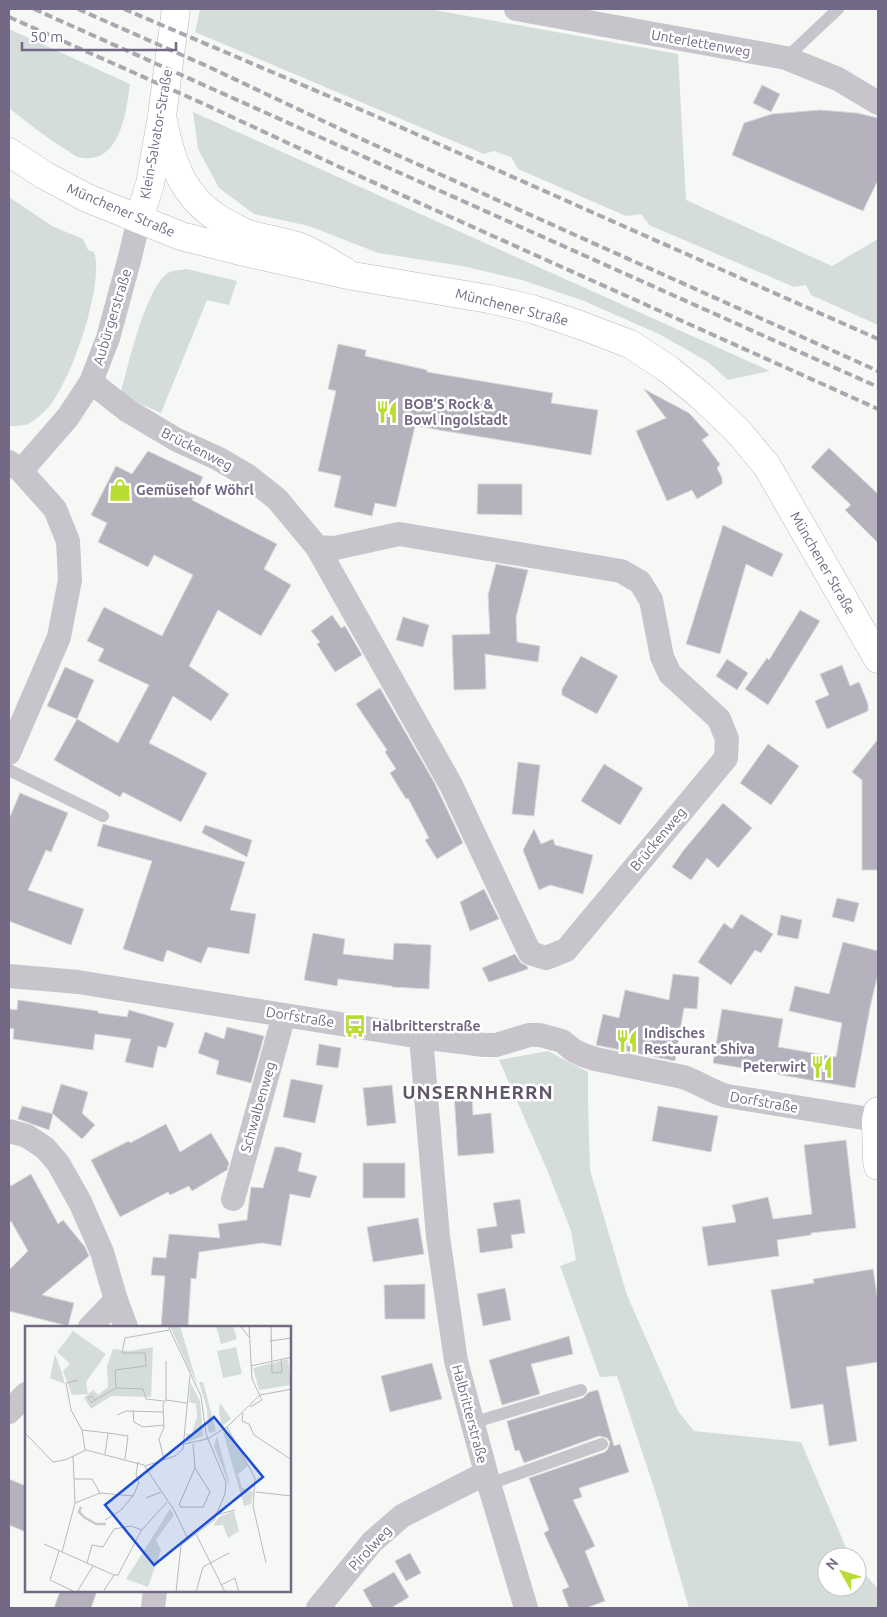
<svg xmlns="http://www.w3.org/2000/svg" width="887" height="1617" font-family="Ubuntu,sans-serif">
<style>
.green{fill:#d5ddda}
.building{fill:#b5b2bd;stroke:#d8dad8}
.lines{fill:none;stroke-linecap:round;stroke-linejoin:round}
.secondary-casing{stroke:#bab7bf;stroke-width:29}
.primary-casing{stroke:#bab7bf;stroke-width:29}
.lane{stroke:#c7c4cb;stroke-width:12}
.street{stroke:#c7c4cb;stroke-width:24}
.secondary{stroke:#fff;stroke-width:28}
.primary{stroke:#fff;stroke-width:28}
.rail{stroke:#aba7b1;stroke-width:4;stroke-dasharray:8 4;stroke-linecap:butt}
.labels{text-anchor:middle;stroke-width:5;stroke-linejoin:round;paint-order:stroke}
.street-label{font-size:14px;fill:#746985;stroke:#fff}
.poi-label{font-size:14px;font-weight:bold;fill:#746985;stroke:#fff;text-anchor:start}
.district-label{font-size:19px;font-weight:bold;letter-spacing:1px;fill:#5f566b;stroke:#fff}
.inset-river{fill:none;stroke:#cac7d3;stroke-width:2.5}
.inset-road{fill:none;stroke:#bab6c2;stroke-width:1}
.view{fill:#1d4ed8;fill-opacity:0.15;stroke:#1d4ed8;stroke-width:2.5}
.inset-edge{fill:none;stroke:#746985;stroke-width:2.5}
</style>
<rect width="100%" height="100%" fill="#f6f8f6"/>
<path class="green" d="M200 9H429L678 54 686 200 832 266 878 239V325L811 295 806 285 794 287 649 225 641 214 626 216 518 169 511 157 494 151 484 154 195 32Z
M9 29 130 84C126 113 120 167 78 157 74 156 69 151 65 149 45 137 27 122 9 108Z
M193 112 211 120 770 371 728 380 708 362 659 334 584 301 522 280 462 266 378 253 309 226 254 214 219 188 198 149Z
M9 197 52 226 83 239 88 250 94 252C105 284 70 386 46 410 42 414 33 422 28 424 23 426 14 426 9 426Z
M187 269 237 281 229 305 207 300 161 413 120 395C128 368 145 288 168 273 172 270 181 270 187 269Z
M548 1051 588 1072V1102L590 1170 627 1295 678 1411 694 1431 801 1442 850 1557H827V1587H857V1565L878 1589V1608H689L657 1497 617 1376 600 1377 560 1266 576 1260 571 1231 548 1172 499 1060Z"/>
<path class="building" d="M762 85 780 94 771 112 753 103Z
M820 110 857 113 878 118V180L863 211 732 155 744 123 772 114Z
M338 344 366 350 365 356 427 370V372L553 393 551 403 598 410 591 455 415 426 396 507 375 503 372 516 334 507 341 476 318 471 336 391 328 389Z
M644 389 689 413 709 435 702 440 720 464 717 468 722 478V484L697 499 692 490 667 501 636 431 666 418Z
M829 448 878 494V543L845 510 851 505 811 467Z
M148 451 203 477 192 500 277 544 264 569 291 585 261 636 218 610 189 666 229 694 211 721 173 696 149 743 207 773 181 822 123 792 120 797 54 760 77 719 118 743 149 685 98 661 104 649 87 641 104 607 162 636 193 575 154 555 148 567 98 542 107 523 91 515 116 466 132 474Z
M478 484H522V515L477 514Z
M723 525 783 554 772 577 746 564 720 654 686 644Z
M496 564 528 570 516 617 517 642 540 646 538 662 485 654 486 689 454 690 452 635 490 634 488 595Z
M800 610 820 621 768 705 745 689 767 658 769 660Z
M332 615 341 628 345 626 362 655 335 672 317 644 320 642 311 631Z
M403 617 429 625 423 647 396 640Z
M581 656 618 676 597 714 562 695V689Z
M727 659 748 673 737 690 716 676Z
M842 665 850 686 859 682 868 704V711L827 729 815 701 829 695 820 674Z
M65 667 94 680 77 719 47 706Z
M380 688 434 782 463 843 437 859 425 840 429 838 408 798 406 799 390 773 396 769 385 752 387 750 356 704Z
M878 739V870H862V780L852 772Z
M768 744 799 766 771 805 740 783Z
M518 762 540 765 534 816 512 814Z
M604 764 643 788 620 825 581 801Z
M20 793 68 813 51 852 46 850 28 890 84 909 71 945 9 921V819Z
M723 803 752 828 718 868 707 858 691 880 672 867 683 851Z
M103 824 245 862 230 910 256 914 249 954 208 947 201 963 167 950 163 962 123 949 152 861 97 846Z
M205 825 252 840 247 857 202 833Z
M534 829 541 844 553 839 555 845 593 855 583 894 550 885 539 890 523 850Z
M484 889 499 919 470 931 460 902Z
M837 898 859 903 854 922 832 917Z
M741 914 773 934 761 953 755 950 731 985 698 962 724 923 732 929Z
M781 915 802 920 798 939 777 935Z
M313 933 345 939 343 954 393 960 394 943 431 945 429 989 392 987V986L338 979 337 986 304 980Z
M843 942 878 951V974L871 1003 855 1088 713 1063 722 1009 783 1019 778 1047 836 1057 842 1023 789 1011 795 986 829 994Z
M515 954 521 963 527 966 528 969 489 982 482 968Z
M673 974 699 977 697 1009 684 1008 675 1061 596 1045 603 1014 619 1018 625 990 669 1000Z
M18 1000 98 1011V1013L127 1017 129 1010 174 1023 166 1048 158 1046 153 1068 125 1062 131 1039 95 1034 93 1050 13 1039 14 1029 9 1028V1009L17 1010Z
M227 1027 264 1036 251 1083 216 1074 219 1061 198 1053 205 1032 224 1039Z
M319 1044 341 1048 338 1068 316 1065Z
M291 1079 323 1085 315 1123 283 1117Z
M61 1084 88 1092 82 1113 95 1125 82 1139 52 1113Z
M392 1085 396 1123 367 1126 363 1088Z
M472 1092 473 1115 491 1113 494 1153 458 1156 454 1093Z
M22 1106 53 1114 49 1130 18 1119Z
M658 1106 718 1116 711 1152 652 1141Z
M166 1124 180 1152 211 1133 229 1163 227 1170 192 1191 189 1186 170 1195 168 1192 120 1217 91 1160 129 1141 130 1143Z
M846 1140 856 1228 811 1233V1235L777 1240 779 1256 708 1266 702 1227 736 1222 732 1205 768 1197 773 1219 812 1214 804 1145Z
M275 1147H282L302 1153 298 1171 317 1176 310 1198 290 1194 281 1246 262 1243 199 1252 196 1279 191 1278 188 1327H161L165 1276 151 1275 153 1257 166 1258 169 1234 220 1238 218 1224 247 1220 251 1187 263 1188Z
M363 1163H405V1198H363Z
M31 1174 58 1224 63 1220 85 1247 89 1256 42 1295 74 1303 68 1326 9 1311V1270L28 1251 11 1221 9 1224V1183L11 1186Z
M520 1199 525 1233 511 1235 513 1248 480 1253 477 1229 497 1226 493 1203Z
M418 1218 424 1254 373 1262 367 1227Z
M873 1269 878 1301V1362L846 1367 857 1441 829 1446 823 1404 791 1409 771 1290 814 1283 813 1279Z
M425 1284V1319H385L384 1285Z
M505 1288 511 1320 483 1326 477 1294Z
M569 1336 573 1354 531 1364 540 1394 502 1405 489 1360Z
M432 1363 442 1399 390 1412 381 1376Z
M598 1390 614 1446 620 1444 629 1472 579 1488 582 1497 573 1500 595 1546 585 1551 605 1601 586 1608H569L562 1590 569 1587 544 1533 549 1530 529 1478 605 1452 608 1449 610 1442 607 1438 599 1436 524 1463 519 1450 515 1451 507 1422V1421L583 1398 589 1392Z
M9 1479 26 1486V1532L9 1525Z
M410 1553 421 1573 406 1581 395 1561Z
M394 1572 409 1597 391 1608H373L363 1590Z
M60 1591H97L91 1608H54Z"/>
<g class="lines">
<defs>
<path id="secondary" d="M162 116C171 163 184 203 230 225 236 228 242 232 248 234 265 239 283 241 300 247 315 253 330 263 344 271
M139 219 150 184 162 116 176 9"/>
<path id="primary" d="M9 152 44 175 87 198 181 236 240 251 353 276 489 299 532 309 580 325 630 344 668 369 701 396 737 430 767 466 878 659
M878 1111 876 1120 877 1159 878 1166"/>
</defs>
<use href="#secondary" class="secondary-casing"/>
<use href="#primary" class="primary-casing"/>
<path class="lane" d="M786 58 838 9
M9 770 103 816
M472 1423 581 1390
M489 1484 602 1444"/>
<path class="street" d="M516 9 786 58 838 79 878 103
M91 382 128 411 177 440 217 458 248 476 277 499 317 547 335 548 399 534 621 571 640 582 651 600 662 657 670 674 719 719 727 739 726 758 566 950 546 958 530 953 451 785 317 547
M9 462 21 471 55 509 68 541 70 580 59 637 9 753
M21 471 68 417 91 382 108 338 130 257 139 219
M9 976 78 982 421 1037 484 1045H496L529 1035H540L562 1041 573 1050 583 1055 595 1059 683 1077C698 1082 712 1092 727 1096L876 1120
M421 1037 438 1237 456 1361 489 1484 526 1608
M9 1131 27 1136 45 1148 58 1163 80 1202 102 1252 116 1300 90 1327
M233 1199 284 1015
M116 1300 126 1327
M9 1412 26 1394
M153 1608 155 1591
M318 1608 372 1542 402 1516 486 1473"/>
<use href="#secondary" class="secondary"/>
<use href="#primary" class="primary"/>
<path class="rail" d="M34 9 878 387
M78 9 209 67 357 137 878 371
M124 9 373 115 878 339
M9 17 204 104 346 170 878 409"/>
</g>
<defs>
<symbol id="restaurant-bare" viewBox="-9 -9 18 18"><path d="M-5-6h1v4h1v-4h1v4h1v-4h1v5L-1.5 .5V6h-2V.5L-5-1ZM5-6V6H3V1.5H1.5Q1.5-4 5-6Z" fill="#b9dc32" stroke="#fff" stroke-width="2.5" paint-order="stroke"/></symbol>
<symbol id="shop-bare" viewBox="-9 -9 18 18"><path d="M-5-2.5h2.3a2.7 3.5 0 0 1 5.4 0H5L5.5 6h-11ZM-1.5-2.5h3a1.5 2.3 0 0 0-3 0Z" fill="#b9dc32" stroke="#fff" stroke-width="2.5" paint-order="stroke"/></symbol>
<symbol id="bus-bare" viewBox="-9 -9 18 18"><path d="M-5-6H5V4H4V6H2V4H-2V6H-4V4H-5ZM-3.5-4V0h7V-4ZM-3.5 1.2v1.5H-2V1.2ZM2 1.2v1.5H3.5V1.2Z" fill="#b9dc32" stroke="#fff" stroke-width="2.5" paint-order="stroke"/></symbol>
</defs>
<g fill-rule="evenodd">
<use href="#restaurant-bare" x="371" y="396" width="32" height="32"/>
<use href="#shop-bare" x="104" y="474" width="32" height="32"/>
<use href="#bus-bare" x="339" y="1010" width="32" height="32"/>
<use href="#restaurant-bare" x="611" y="1025" width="32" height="32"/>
<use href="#restaurant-bare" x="806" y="1051" width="32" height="32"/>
</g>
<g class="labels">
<g class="street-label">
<text transform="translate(701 43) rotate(10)" y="5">Unterlettenweg</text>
<text transform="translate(156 134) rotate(-80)" y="5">Klein-Salvator-Straße</text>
<text transform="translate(121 210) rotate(23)" y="5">Münchener Straße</text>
<text transform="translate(512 307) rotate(14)" y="5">Münchener Straße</text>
<text transform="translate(112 317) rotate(-73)" y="5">Aubürgerstraße</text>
<text transform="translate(197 449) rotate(27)" y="5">Brückenweg</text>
<text transform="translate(823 563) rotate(60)" y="5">Münchener Straße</text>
<text transform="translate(658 839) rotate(-50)" y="5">Brückenweg</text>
<text transform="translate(300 1017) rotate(9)" y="5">Dorfstraße</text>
<text transform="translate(764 1102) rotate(10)" y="5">Dorfstraße</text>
<text transform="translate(258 1107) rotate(-74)" y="5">Schwalbenweg</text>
<text transform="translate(470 1414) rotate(75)" y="5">Halbritterstraße</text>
<text transform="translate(370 1548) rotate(-47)" y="5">Pirolweg</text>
</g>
<g class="poi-label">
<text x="404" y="409">BOB’S Rock &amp;<tspan x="404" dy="16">Bowl Ingolstadt</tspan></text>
<text x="136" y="495">Gemüsehof Wöhrl</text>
<text x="372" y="1031">Halbritterstraße</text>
<text x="644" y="1038">Indisches<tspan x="644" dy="16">Restaurant Shiva</tspan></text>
<text x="806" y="1072" text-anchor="end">Peterwirt</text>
</g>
<g class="district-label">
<text x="478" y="1099">UNSERNHERRN</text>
</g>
</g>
<g transform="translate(25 1326)">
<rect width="266" height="266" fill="#f6f8f6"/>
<path d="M145 0H155L172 57 164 43ZM191 0H208L212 13 196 18ZM48 5 81 28 61 56 63 68 68 64 73 69 83 61 82 40 88 23 104 25 128 21 126 71 86 70 66 83 59 72 63 68 47 69 38 45 45 38 32 26ZM211 21 217 48 198 52 192 25ZM30 28 36 44 40 58 25 52ZM263 33 266 59 234 64 228 42ZM165 56 175 75 178 110 162 116 161 108H167L172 90 171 78 164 76ZM174 56H178L191 105 186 107 183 105 182 83ZM195 77 206 93 197 100 194 86ZM198 106H203L223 140 213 148 217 162 228 166 226 178 219 180ZM192 110 206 163 189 120ZM145 183 149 189 131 214 136 224 123 261 101 253ZM209 185 214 205 203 212 198 199 188 200 194 191Z" fill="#d5ddda"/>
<path class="inset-river" d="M56 181 54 186 59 191 71 198H81"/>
<path class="inset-road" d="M143 0 176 70 181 108 201 156 200 168 189 194 156 219 151 266M215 0 225 12M224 0 227 53 237 74 225 81M246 0 247 47 257 46 256 34M245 15 267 12M226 40 267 31M53 54 41 57 46 84 57 104 60 124M66 70 70 74 67 77 63 72ZM70 74 91 62M141 74V35M141 74 162 77M139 75 121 73 118 63 91 62 90 44 121 40 120 27H97L100 12 144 4M108 85 109 96 118 101 139 99M218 87 217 95 224 98 229 109 267 134M92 89 101 85 138 86M202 101 230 152 228 180 241 237M57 104 83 107 80 128M0 107 28 136 40 134 61 124 119 139 149 184 162 211M83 107 103 110 100 133M182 113 202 101 235 69 267 63M159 118 182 113M168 118 170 142 185 166 178 181H156L154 179 170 142M48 130 50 177M139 133 134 113 139 102 138 78 141 74M120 140 150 130 158 123 165 49M49 153H67L75 167M231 166 267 170M121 172 136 166M191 189 210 184M80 194 95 185 108 170M171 208 200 266M19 218 89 249M34 225 25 254 50 266M37 226 50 177 75 167 108 170 114 157 111 149 113 136M62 237 67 219 78 221 89 203 106 200 117 204M196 259 210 252 214 266M52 266 68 240M78 266 89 249H93L116 205 142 176M171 266 178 241 204 227"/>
<path class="view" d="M189 91 238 151 129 239 80 179Z"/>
<rect width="266" height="266" class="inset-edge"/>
</g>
<rect width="887" height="1617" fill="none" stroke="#746985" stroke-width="20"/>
<g transform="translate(842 1572) rotate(309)"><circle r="24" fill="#ffffff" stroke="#c7c3ce"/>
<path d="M0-4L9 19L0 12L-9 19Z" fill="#b9dc32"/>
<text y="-8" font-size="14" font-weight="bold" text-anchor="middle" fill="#746985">N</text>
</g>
<path d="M22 42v8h154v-8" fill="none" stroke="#746985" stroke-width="2.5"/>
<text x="30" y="42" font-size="15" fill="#746985" stroke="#ffffff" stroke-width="4" paint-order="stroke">50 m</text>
</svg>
